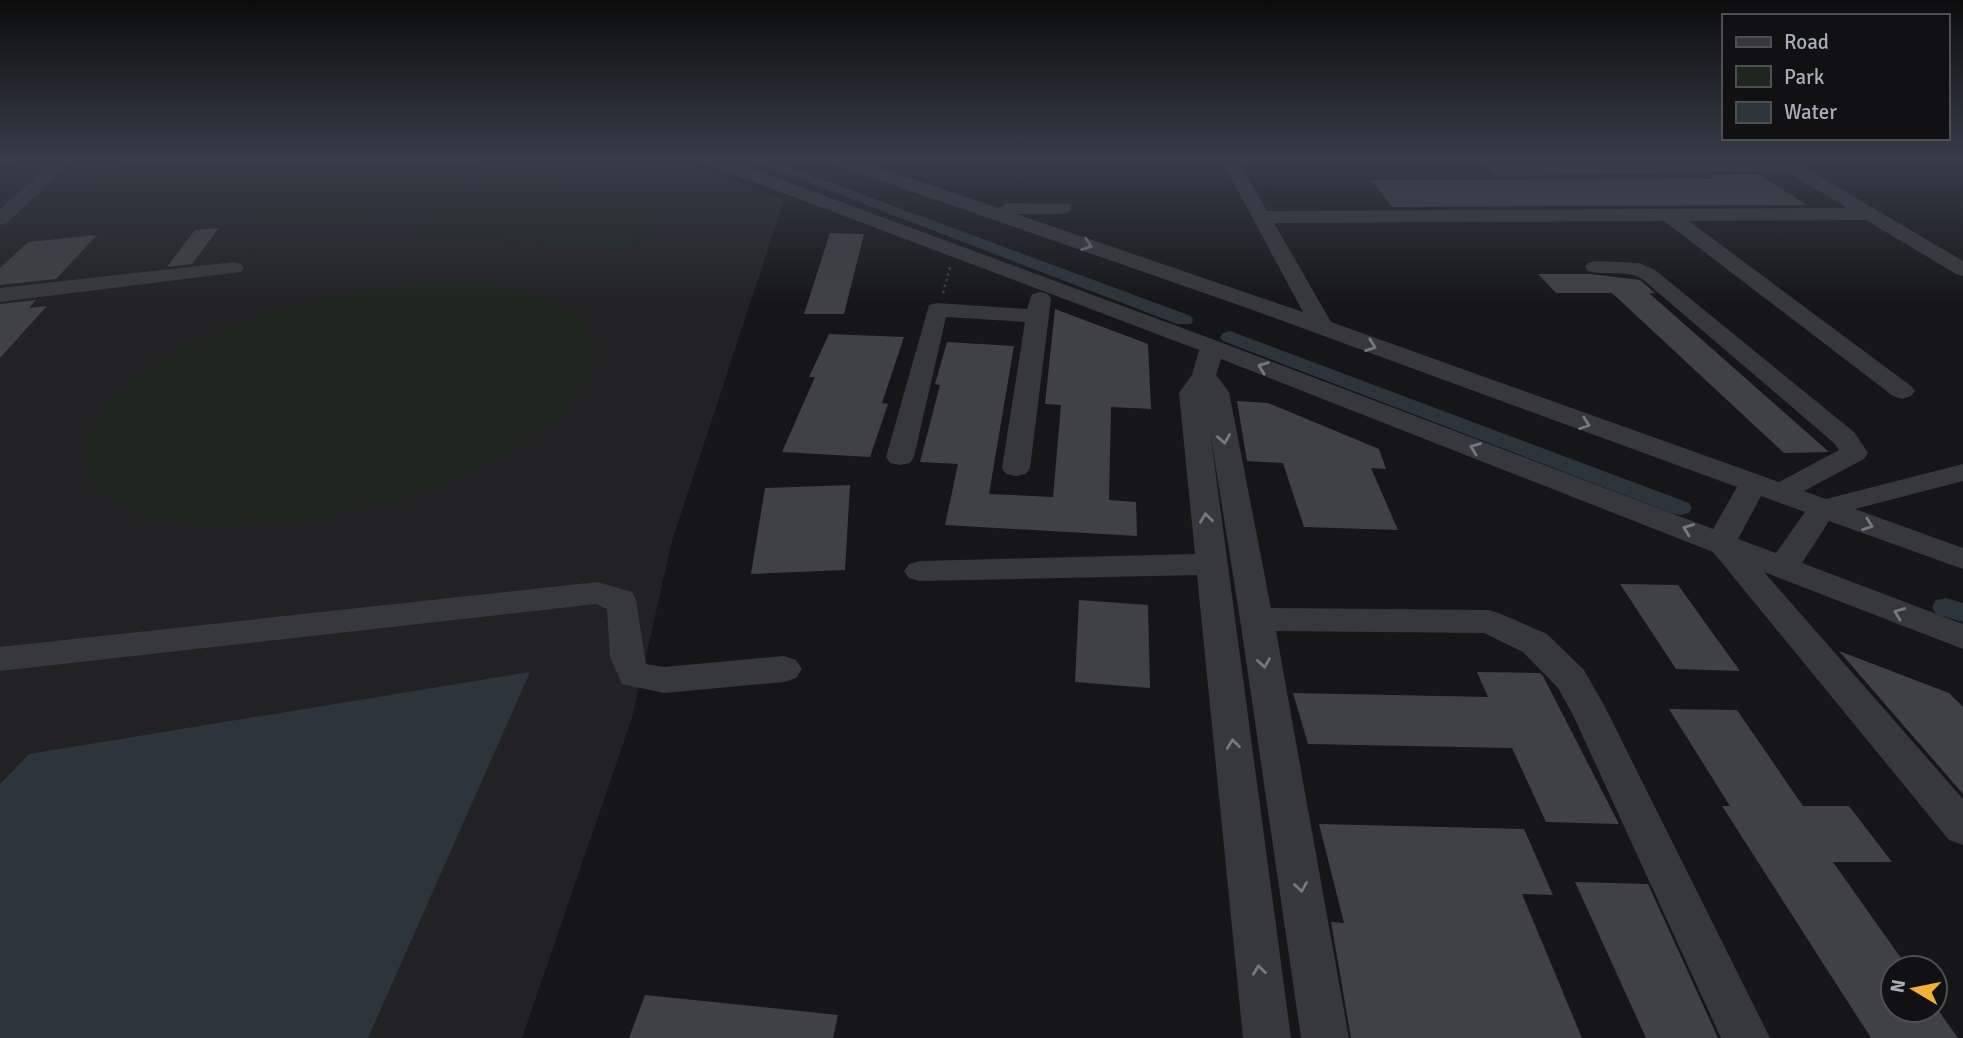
<svg xmlns="http://www.w3.org/2000/svg" width="1963" height="1038" font-family="Signika,sans-serif">
<style>
.built{fill:#222225}
.green{fill:#1e261f}
.water{fill:#2c353c}
.lines{fill:none;stroke-linecap:round;stroke-linejoin:round}
.canal{fill:#2c353c;fill-rule:evenodd}
.building{fill:#404145}
.path{stroke:#3d3f44;stroke-width:2.5;stroke-dasharray:2.5 3.5;stroke-linecap:butt}
.minor{fill:#37383d;fill-rule:evenodd}
.oneway{stroke:#757881}
</style>
<rect width="100%" height="100%" fill="#161618"/>
<path class="built" d="M0 159H679L784 200 672 541 632 718 522 1038H0Z"/>
<path class="green" d="M138 159H472L481 166C477 172 475 180 469 184 437 207 381 218 343 221L340 225 69 207 92 197 85 188 93 180Z
M488 181 684 193 630 248 414 234Z
M430 282 491 284 541 295 577 314 595 341 592 375 560 417 498 460 410 497 307 521 208 527 131 513 88 482 84 441C93 427 102 408 114 397 192 321 326 293 430 282Z"/>
<path class="water" d="M530 672 368 1038H0V784L29 754Z"/>
<g class="lines">
<path class="canal" d="M747 159H766L1191 316 1193 320 1191 324H1177Z
M1230 331 1689 503 1692 508 1689 513 1680 515 1671 513 1223 341 1220 337 1223 333Z
M1946 598 1963 603V622L1936 614 1932 607 1936 600Z"/>
</g>
<path class="building" d="M1758 174 1807 205 1392 207 1371 180 1715 179 1708 175Z
M219 228 192 264 167 267 195 230Z
M830 233 864 234 844 314H804Z
M97 235 56 279 0 285V268L28 242Z
M1538 274H1590L1640 280 1655 293H1649L1829 452 1784 453 1612 293H1556Z
M36 300 29 308 47 306 0 358V304Z
M1055 309 1148 344 1151 409 1111 407 1109 500 1136 502 1137 536 945 525 958 464 920 462 940 385 935 384 947 342 1014 346 989 494 1053 497 1061 405 1045 404Z
M829 334 904 337 882 403 888 404 870 457 782 452 815 377H809Z
M1237 401 1268 403 1379 449 1386 469 1371 468 1398 530 1304 527 1283 463 1247 461Z
M850 485 845 570 751 574 765 488Z
M1620 584 1678 585 1740 671 1676 669Z
M1079 600 1148 605 1150 688 1075 682Z
M1839 651 1949 693 1963 707V794Z
M1477 672 1540 673 1543 676 1619 824 1546 822 1512 748 1308 744 1293 693 1488 697Z
M1669 709 1737 710 1803 806H1849L1892 862H1833L1908 968H1893V1010H1938L1958 1038H1871L1722 806H1730Z
M1319 824 1524 829 1553 895 1522 894 1582 1038H1351L1331 922 1344 923Z
M1575 882 1648 884 1718 1038H1646Z
M645 995 838 1015 833 1038H629Z"/>
<g class="lines">
<path class="path" d="M943 293 950 267"/>
<path class="minor" d="M0 159H21L13 164H0Z
M56 159H74L7 223 0 225V209Z
M702 159H725L1220 342 1713 529 1737 487 1250 309 831 163 829 159H853L998 208 1007 203 1069 204 1071 208 1069 212 1062 214H1016L1303 312 1221 159H1237L1267 211 1847 208 1786 171 1502 176 1496 175 1481 159H1499L1506 166 1790 159 1963 261V276L1956 274 1866 220 1689 221 1911 386 1915 391 1911 396 1902 399 1893 396 1664 221 1274 223 1331 322 1779 482 1839 450 1834 443 1641 278C1626 270 1604 276 1588 271L1585 267 1588 263 1595 261 1639 263 1655 270 1854 432 1868 453 1864 459 1804 491 1826 499 1963 464V481L1855 509 1963 548V569L1829 521 1802 563 1963 624V649L1764 572 1963 799V845L1949 840 1713 552 1221 359 1216 375 1229 392 1271 608 1489 610 1501 614 1547 634 1584 670 1605 707 1770 1038H1721L1574 717 1558 688 1523 652 1484 633 1276 631 1349 1038H1301L1240 619 1210 431 1291 1038H1243L1197 575 920 581 909 578 904 571 909 564 920 561 1195 554 1179 393 1192 375 1199 350 704 163ZM1761 496 1805 512 1776 553 1738 539Z
M234 262 241 264 244 268 241 272 0 302V288Z
M1040 292 1048 294 1051 299 1030 468 1026 474 1016 476 1006 474 1002 468 1025 322 946 317 914 457 910 463 900 465 890 463 886 457 929 305 937 303 1027 309 1032 294Z
M597 582 632 592 636 600 646 664 664 667 784 656 796 660 802 669 796 678 784 682 664 693 622 684 610 657 607 609 596 604 0 671V647Z"/>
</g>
<defs><path id="oneway-chevron" d="M-2-3.5L2.5 0L-2 3.5" fill="none" stroke-width="1.6" stroke-linecap="round" stroke-linejoin="round" transform="scale(1.75)"/></defs>
<g class="oneway">
<use href="#oneway-chevron" transform="translate(1087 245) rotate(19)"/>
<use href="#oneway-chevron" transform="translate(1371 346) rotate(20)"/>
<use href="#oneway-chevron" transform="translate(1263 367) rotate(-159)"/>
<use href="#oneway-chevron" transform="translate(1585 424) rotate(20)"/>
<use href="#oneway-chevron" transform="translate(1224 439) rotate(80)"/>
<use href="#oneway-chevron" transform="translate(1475 448) rotate(-159)"/>
<use href="#oneway-chevron" transform="translate(1206 518) rotate(-97)"/>
<use href="#oneway-chevron" transform="translate(1868 525) rotate(20)"/>
<use href="#oneway-chevron" transform="translate(1688 529) rotate(-159)"/>
<use href="#oneway-chevron" transform="translate(1899 613) rotate(-159)"/>
<use href="#oneway-chevron" transform="translate(1264 663) rotate(81)"/>
<use href="#oneway-chevron" transform="translate(1233 744) rotate(-97)"/>
<use href="#oneway-chevron" transform="translate(1301 887) rotate(81)"/>
<use href="#oneway-chevron" transform="translate(1259 970) rotate(-97)"/>
</g>
<linearGradient id="sky" x2="0" y2="1"><stop stop-color="#0c0c0d"/><stop offset="0.52" stop-color="#363c48"/><stop offset="1" stop-color="#363c48" stop-opacity="0"/></linearGradient>
<rect width="1963" height="304" fill="url(#sky)"/>
<rect x="1722" y="14" width="228" height="126" fill="#111113" stroke="#4d4f55" stroke-width="2"/>
<rect x="1736" y="37" width="35" height="10" fill="#37383d" stroke="#4d4f55" stroke-width="2"/>
<text x="1784" y="49" font-size="21" fill="#a8adb8">Road</text>
<rect x="1736" y="66" width="35" height="21" fill="#1e261f" stroke="#4d4f55" stroke-width="2"/>
<text x="1784" y="84" font-size="21" fill="#a8adb8">Park</text>
<rect x="1736" y="102" width="35" height="21" fill="#2c353c" stroke="#4d4f55" stroke-width="2"/>
<text x="1784" y="119" font-size="21" fill="#a8adb8">Water</text>
<g transform="translate(1914 989) rotate(280)"><circle r="33" fill="#111113" stroke="#4d4f55" stroke-width="2"/>
<path d="M0-5L12 26L0 18L-12 26Z" fill="#f2b134"/>
<text y="-10" font-size="19" font-weight="bold" text-anchor="middle" fill="#a8adb8">N</text>
</g>
</svg>
